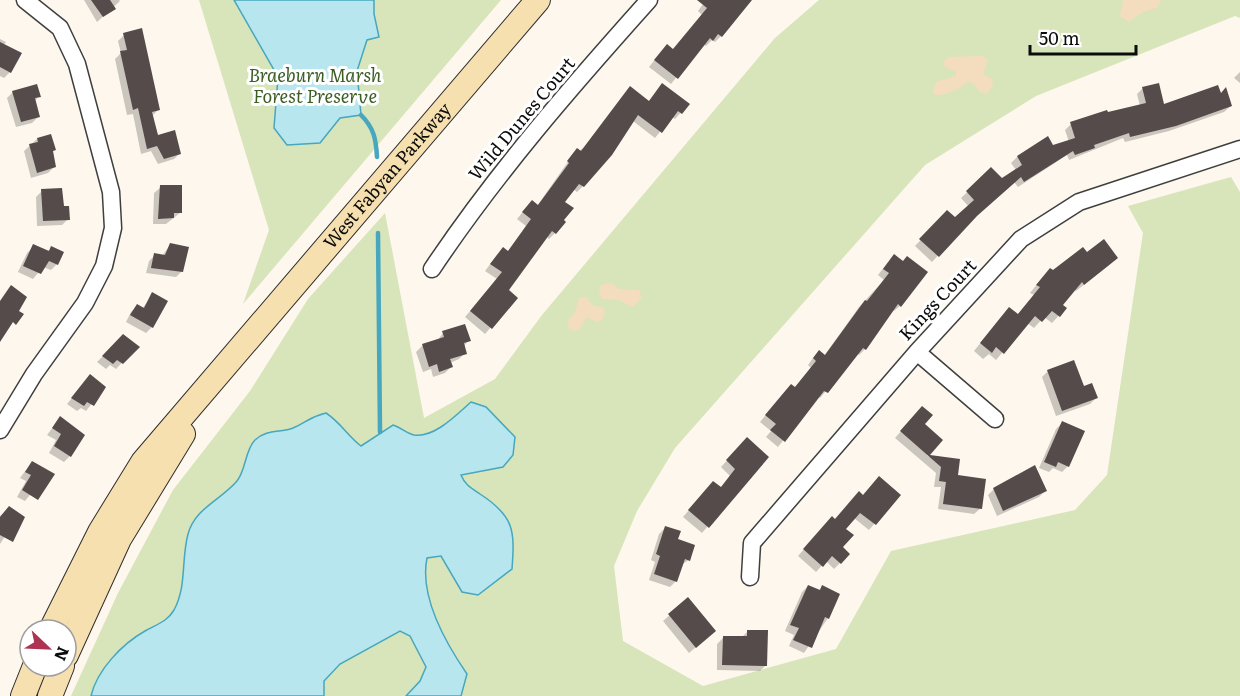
<svg xmlns="http://www.w3.org/2000/svg" width="1240" height="696" font-family="Literata,serif">
<style>
.green{fill:#d8e4ba}
.sand{fill:#f4ddbe}
.water{fill:#b7e6ef;stroke:#46a7be;stroke-width:1.5}
.shadow{fill:#0003}
.lines{fill:none;stroke-linecap:round;stroke-linejoin:round}
.stream{stroke:#46a7be;stroke-width:4.5}
.building{fill:#544b4a}
.minor-casing{stroke:#3f3f3f;stroke-width:19}
.secondary-casing{stroke:#2e2e2e;stroke-width:26}
.minor{stroke:#fff;stroke-width:16}
.secondary{stroke:#f6e0af;stroke-width:24}
.labels{text-anchor:middle;stroke-width:6;stroke-linejoin:round;paint-order:stroke}
.park-label{font-size:18px;font-style:italic;fill:#3b5d24;stroke:#fff}
.street-label{font-size:18px;fill:#0c0c0c;stroke:#fff}
</style>
<rect width="100%" height="100%" fill="#fdf7ed"/>
<path class="green" d="M199 0H501L243 304 269 230Z
M819 0H1240V18L1235 16 1036 96 925 165 675 448 637 511 614 566 623 641 703 686 836 649 891 551 1075 510 1107 475 1143 233 1128 206 1231 177 1240 192V696H71L118 593 173 490 250 391 308 299 385 213 424 418 495 379 542 315 775 38Z"/>
<path class="sand" d="M1123 0H1161L1157 8 1143 12 1129 22 1120 16Z
M982 56 988 61 983 74 992 79 993 85 987 93 980 92 974 84 968 81C960 89 947 95 936 95L933 92 936 82 956 76V72L944 66V61L949 57Z
M611 283 619 289 639 290 642 298 632 307 619 300 602 299 599 290 601 285Z
M587 297 592 305 603 308 605 312 602 320 597 322 587 317 579 330 573 331 569 328 568 320 575 312 579 298Z"/>
<path class="water" d="M234 0H374V14L379 37 367 40 357 71 361 115 340 118 320 143 287 145 274 128 278 77Z
M471 402 486 407 515 437 513 455 503 467 461 475C465 485 471 488 480 494 514 516 515 530 512 569L478 595 462 592 441 556 427 558C419 597 445 642 467 674L461 696H406L420 681 426 667 410 636 400 631 340 664 324 681V696H91C97 670 122 644 145 631 157 624 167 622 174 610 187 586 181 560 188 534 195 508 221 500 237 481 246 470 245 450 255 440 267 429 280 433 293 428 307 422 309 417 326 413 340 422 348 436 361 446L393 425C400 427 408 434 414 435 435 438 457 414 471 402Z"/>
<path class="shadow" d="M84 0H119L120 1 97 22Z
M706 0H720L721 36 715 42 712 40 706 46 703 44 671 84 649 67 661 52 673 51 702 15 698 11Z
M124 35 159 109 153 115 156 137 180 153 174 159 158 164 151 151 141 154 133 114 127 115 115 59 121 53 118 41Z
M0 39 6 42 4 45 10 72 4 78 0 76Z
M1240 72V83L1234 78Z
M662 85 688 105 675 119 672 117 655 138 633 121 583 186 577 192 573 189 563 202 555 233 549 239 546 236 507 290 516 298 485 334 465 317 497 279 485 271 497 255 507 253 526 226 517 219 526 208 537 206 572 156 648 102Z
M1143 88 1163 106 1220 95 1231 106 1224 112 1169 131 1125 142 1123 138 1069 160 1067 155 1018 187 1014 182 971 220 932 262 915 246 947 212 955 219 969 207 961 198 991 169 1001 180 1016 170 1011 163 1017 157 1047 138 1053 147 1069 142 1065 130 1071 124 1140 106 1137 94Z
M13 92 39 96 34 102 38 117 32 123 16 127 7 98Z
M37 139 54 150 52 152 54 167 48 173 31 178 24 151Z
M161 187 180 213 166 224H153L154 193Z
M42 191 63 207 68 219 62 225 37 226 36 197Z
M170 245 182 271 176 277 146 273 149 261 155 255 162 256Z
M33 247 47 252 51 248 57 264 51 270 43 267 33 279 18 272 27 253Z
M1087 254 1109 265 1076 291 1074 289 1061 305 1065 309 1052 323 1044 317 1034 328 1027 323 996 360 989 354 983 359 974 351 1002 316 1017 315 1034 295 1030 293 1043 277Z
M888 262 900 306 894 311 892 310 865 349 859 355 857 354 820 398 818 396 778 447 766 437 771 431 760 422 785 392 794 389 811 368 808 365 813 358 819 352 824 356 859 307 884 280 878 275Z
M153 294 152 327 146 333 126 322 131 312 137 306 142 309Z
M443 333 469 340 463 347 465 353 459 359 450 363 451 367 445 373 433 377 431 369 423 372 416 352 422 346 437 341Z
M123 336 137 347 116 369 110 365 106 369 97 362Z
M1048 371 1096 398 1090 404 1056 416 1042 377Z
M91 375 104 388 86 411 81 408 77 411 67 404Z
M916 414 923 424 941 440 927 456 958 460 956 477 981 508 974 514 938 509 941 487H934L936 473 895 438Z
M60 418 70 456 64 462 49 453 56 440 47 435Z
M1062 423 1068 466 1062 472 1053 468 1049 472 1039 468 1056 429Z
M747 439 767 457 702 533 683 517 707 489H720L730 476 721 467Z
M32 462 34 490 25 501 17 497 26 481 20 478Z
M994 489 1045 491 1039 497 997 516 988 495Z
M899 495 869 530 854 518 844 529 840 563 834 569 826 561 816 572 798 556 826 524 835 521 863 497Z
M9 508 19 515 0 544V516Z
M665 528 689 560 681 565 676 581 670 587 649 580 655 562 651 560 659 534Z
M808 586 818 591 822 587 828 618 804 653 789 646 794 635 785 631 802 592Z
M688 599 708 637 689 653 663 621Z
M748 631 766 665 760 671 717 670V644L723 638H741Z"/>
<g class="lines">
<path class="stream" d="M361 115C374 128 376 139 377 157
M378 233 380 432"/>
</g>
<path class="building" d="M91 0H110L116 9 103 17Z
M697 0H752L722 37 718 34 713 41 710 38 678 79 654 60 667 44 673 49 707 8Z
M142 28 160 110 152 112 158 135 175 130 181 154 164 159 157 146 147 149 138 108 133 110 120 51 127 50 123 33Z
M0 42 22 53 11 73 0 67Z
M662 83 690 104 682 114 678 111 662 133 638 115 612 155 584 187 579 184 565 202 574 208 564 220 566 222 556 234 552 231 509 290 518 298 492 329 470 311 502 272 490 264 503 247 508 251 531 219 522 212 532 200 538 205 569 163 567 161 577 148 581 151 630 86 649 101Z
M1159 83 1164 104 1218 85 1221 93 1226 87 1232 106 1176 126 1130 137 1129 133 1094 145 1095 148 1075 155 1073 151 1024 182 1021 177 977 216 939 257 919 239 947 210 955 217 974 200 966 191 991 167 1002 178 1022 165 1017 156 1048 136 1053 145 1075 138 1070 122 1107 110 1108 112 1146 103 1142 87Z
M37 84 41 97 35 98 40 117 21 122 12 91Z
M51 134 56 150 53 151 56 167 37 173 29 144 38 142 37 138Z
M160 185H182V213H174V218L158 219Z
M62 188 64 206H69L70 220 43 221 41 189Z
M1104 239 1118 258 1084 285 1082 282 1063 305 1067 308 1060 317 1052 311 1042 322 1035 316 1004 354 996 347 992 353 980 343 1009 307 1018 314 1040 287 1036 285 1050 268 1053 270 1083 247 1087 252Z
M170 243 189 247 183 272 151 268 154 253 165 255Z
M33 244 49 251 51 246 64 252 58 265 49 261 41 274 23 266Z
M894 254 903 261 907 256 928 272 901 307 898 304 866 350 863 348 828 393 824 391 785 442 770 430 776 424 765 415 791 384 795 387 816 361 813 358 819 350 825 355 865 300 867 301 889 273 883 269Z
M11 285 27 297 19 311 24 314 16 325 13 322 0 342V301Z
M152 292 168 301 153 328 130 315 137 304 144 308Z
M465 324 471 341 464 343 467 354 450 359 453 367 439 372 437 364 429 367 422 344 444 337 442 331Z
M123 334 140 347 123 364 117 360 113 364 102 356Z
M1074 360 1084 386 1092 383 1098 398 1062 411 1047 370Z
M90 374 106 387 94 406 87 402 84 406 71 398Z
M922 406 933 415 925 424 943 440 930 455 960 459 958 475 986 479 982 509 943 504 946 482 939 481 941 467 900 431Z
M60 416 85 435 71 457 54 446 61 434 52 428Z
M1062 421 1085 431 1069 467 1058 462 1056 467 1044 462Z
M747 437 769 457 709 528 688 510 713 481 721 487 735 469 726 460Z
M32 461 55 474 38 500 22 490 31 475 25 472Z
M1035 465 1047 491 1003 511 993 488Z
M879 476 901 495 876 525 860 513 846 529 854 535 843 547 850 554 841 564 832 556 823 567 803 549 832 516 835 519 859 491 863 495Z
M9 506 25 517 13 542 0 535V517Z
M665 526 681 531 678 539 695 545 690 561 685 559 677 582 654 574 660 556 656 554Z
M808 585 820 590 822 585 840 594 829 619 825 617 812 648 793 640 799 628 790 625Z
M688 597 716 631 696 648 668 614Z
M747 630H768L767 666 722 665 723 636H747Z"/>
<g class="lines">
<defs>
<path id="minor" d="M432 269C496 173 572 86 649 0
M917 352 995 419
M0 430 34 374 85 303 104 266 113 228 111 192 77 64 60 28 25 0
M750 577 752 543 917 352 1021 239 1079 202 1240 149"/>
<g id="secondary">
<path id="s1" d="M51 630 100 532 143 462 538 0"/>
<path d="M66 655 119 539 183 434"/>
<path d="M23 696 35 666"/>
<path d="M50 696 62 666"/>
</g>
</defs>
<use href="#minor" class="minor-casing"/>
<use href="#secondary" class="secondary-casing"/>
<use href="#minor" class="minor"/>
<use href="#secondary" class="secondary"/>
</g>
<g class="labels">
<g class="park-label">
<text x="315" y="82">Braeburn Marsh<tspan x="315" dy="21">Forest Preserve</tspan></text>
</g>
<g class="street-label">
<text transform="translate(522 119) rotate(-50)" y="6">Wild Dunes Court</text>
<text dy="6" stroke="none"><textPath href="#s1" startOffset="568">West Fabyan Parkway</textPath></text>
<text transform="translate(938 300) rotate(-47)" y="6">Kings Court</text>
</g>
</g>
<g transform="translate(48 648) rotate(113)"><circle r="28" fill="#ffffff" stroke="#9e9e9e" stroke-width="1.5"/>
<path d="M0-4.5L10 22L0 15L-10 22Z" fill="#ad3352"/>
<text y="-9" font-size="16" font-weight="bold" text-anchor="middle" fill="#0c0c0c">N</text>
</g>
<path d="M1030 45v9h106v-9" fill="none" stroke="#0c0c0c" stroke-width="3"/>
<text x="1039" y="45" font-size="18" fill="#0c0c0c" stroke="#ffffff" stroke-width="4.5" paint-order="stroke">50 m</text>
</svg>
